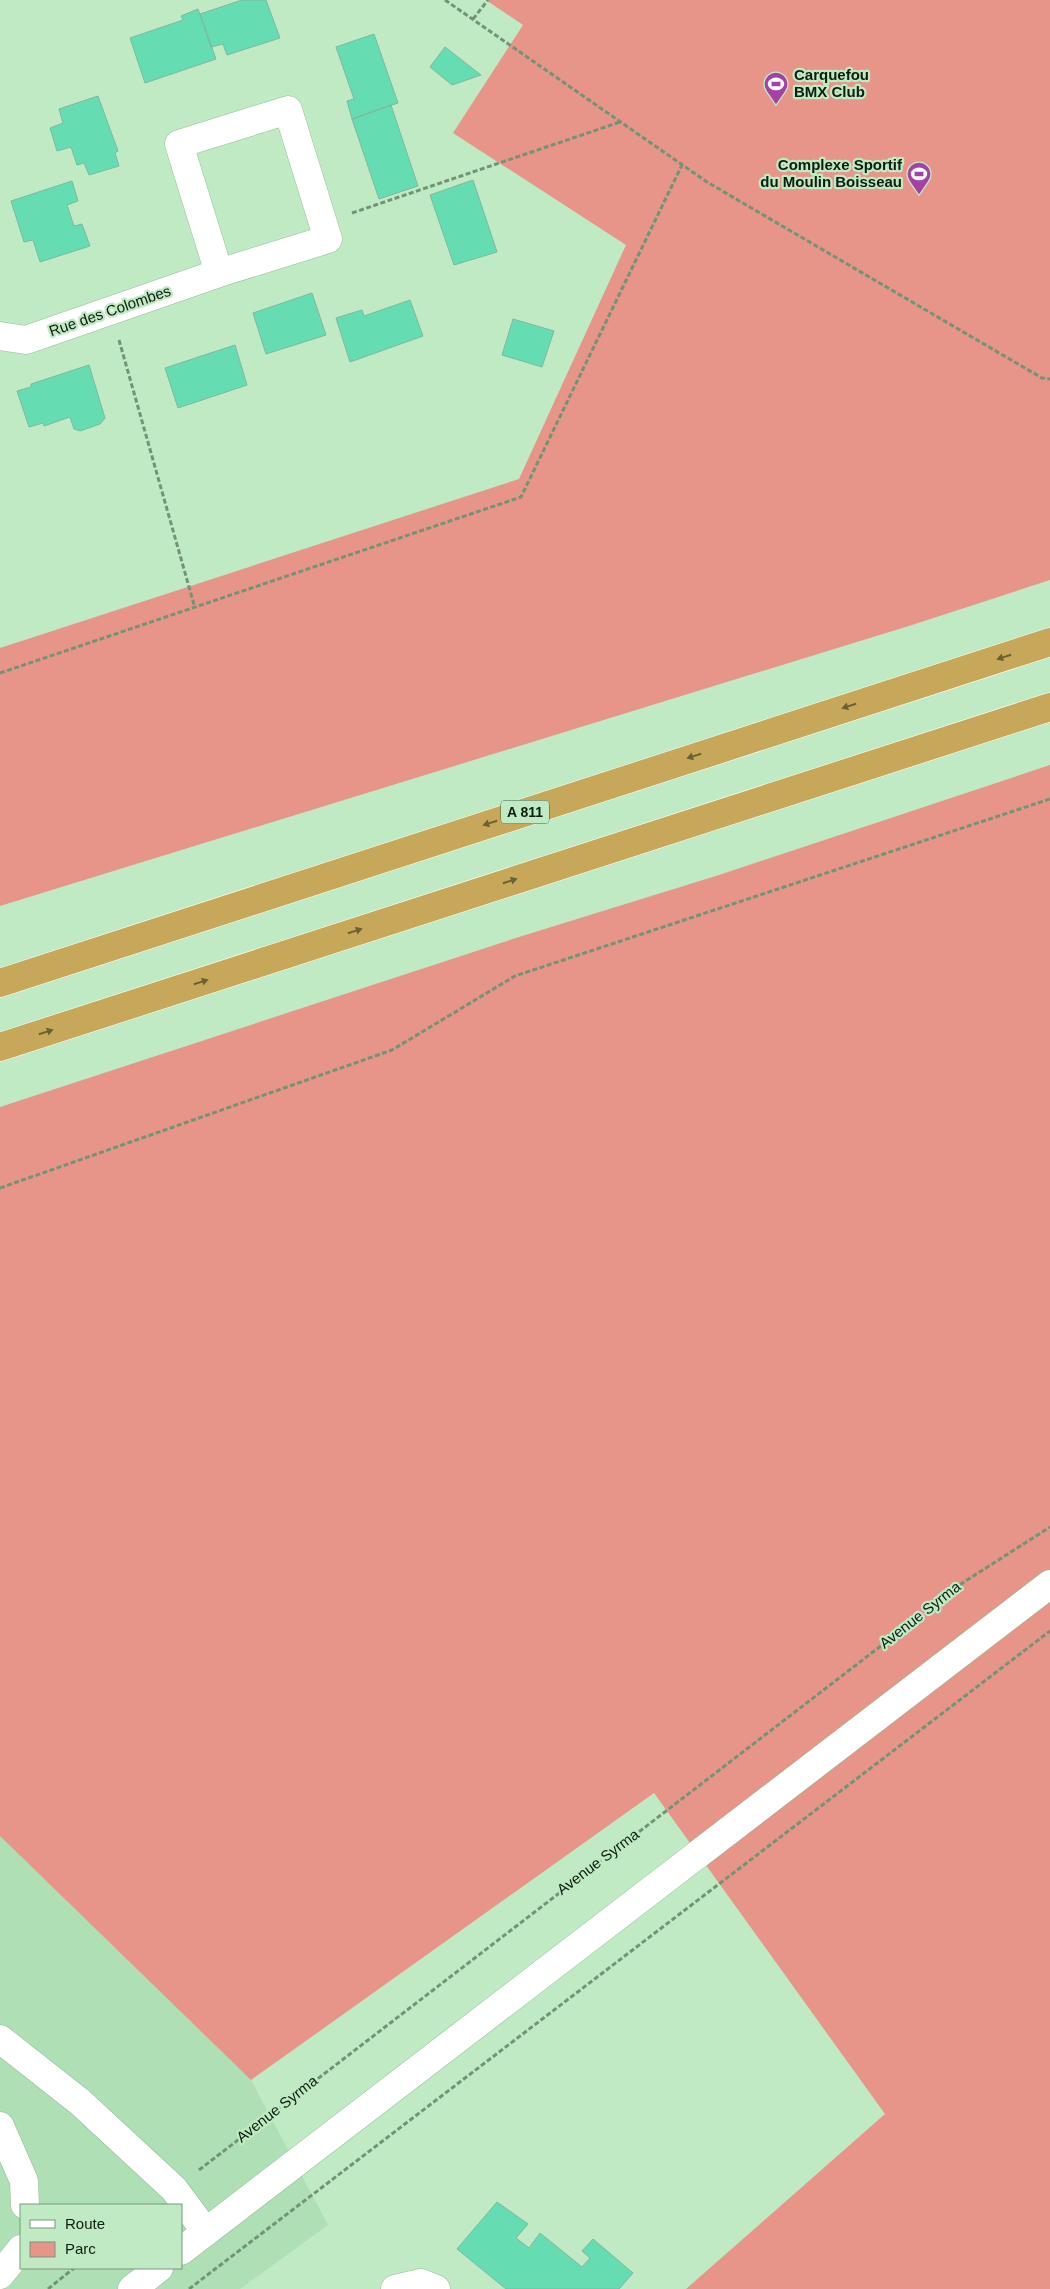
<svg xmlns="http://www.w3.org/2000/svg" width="1050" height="2289" font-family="Helvetica,sans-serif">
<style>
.built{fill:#afdfb4;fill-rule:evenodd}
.green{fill:#e79489}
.building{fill:#65dcb2;stroke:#7eb8a1}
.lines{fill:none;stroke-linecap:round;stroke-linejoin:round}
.minor-casing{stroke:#94be98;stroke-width:29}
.highway-casing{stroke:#fff;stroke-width:29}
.path{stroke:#739377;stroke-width:3;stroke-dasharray:5 2.5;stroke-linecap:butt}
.minor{stroke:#fff;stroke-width:28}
.highway{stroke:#c7a759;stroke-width:28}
.oneway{fill:#6a6234}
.labels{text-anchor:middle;stroke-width:4.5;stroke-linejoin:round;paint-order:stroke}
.shield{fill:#bfeac3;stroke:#425a45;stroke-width:1}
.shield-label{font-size:14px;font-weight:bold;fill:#0d1d0f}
.poi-label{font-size:15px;font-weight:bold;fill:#0d1d0f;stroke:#bfeac3;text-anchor:start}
.street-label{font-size:15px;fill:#0d1d0f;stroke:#bfeac3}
</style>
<rect width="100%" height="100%" fill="#bfeac3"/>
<path class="built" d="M0 1836 251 2080 328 2225 240 2289H0ZM21 2205H181V2268H21Z"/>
<path class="green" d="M486 0H1050V580L912 625 0 906V648L519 479 626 245 453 133 523 25Z
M1050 765V2289H686L885 2114 654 1793 251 2080 0 1836V1107L519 937 719 875Z"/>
<path class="building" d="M242 0H266L280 38 227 55 223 44 211 47 200 14Z
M198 9 216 59 145 83 130 38 183 20 181 16Z
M374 34 398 103 352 119 347 101 354 99 336 47Z
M445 47 481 75 452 85 430 67Z
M98 96 118 151 115 153 119 166 89 175 84 163 77 165 71 147 57 151 50 128 63 123 59 109Z
M391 105 418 186 379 199 352 119Z
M473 180 497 252 454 265 430 195Z
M72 181 78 201 67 205 74 226 82 224 90 246 40 262 33 240 24 242 11 201Z
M312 293 326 335 266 354 253 313Z
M410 300 423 336 350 362 336 318 362 310 364 316Z
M513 319 554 331 542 367 502 355Z
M235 345 247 385 178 408 165 368Z
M89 365 105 418 100 424 80 431 74 429 70 417 44 426 43 423 29 427 17 391 31 387V384Z
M497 2202 528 2224 516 2238 529 2248 540 2233 582 2267 590 2258 582 2251 593 2239 633 2273 619 2289H506L457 2249Z"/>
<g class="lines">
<defs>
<path id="minor" d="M0 336 26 340 219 273 328 239 288 110 179 144 219 273
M0 2039 80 2102 174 2189 206 2232
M0 2126 24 2181 25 2205
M181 2251 1050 1584
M0 2275 21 2249
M132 2289 159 2268
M395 2289 421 2283 436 2289"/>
<path id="highway" d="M0 983 1050 642
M0 1047 1050 707"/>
</defs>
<use href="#minor" class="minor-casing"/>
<use href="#highway" class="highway-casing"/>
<path class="path" d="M445 0 707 182 1042 378 1050 379
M473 19 488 0
M352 213 620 122
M119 340 195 608
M0 673 521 497 682 165
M0 1188 392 1050 515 976 1050 799
M199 2170 964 1582 1050 1527
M48 2289 74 2268
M189 2289 1050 1631"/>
<use href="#minor" class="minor"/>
<use href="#highway" class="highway"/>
</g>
<defs><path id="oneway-solid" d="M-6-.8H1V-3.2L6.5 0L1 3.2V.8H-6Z" transform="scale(1.25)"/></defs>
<g class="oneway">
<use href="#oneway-solid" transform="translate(1004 657) rotate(163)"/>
<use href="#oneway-solid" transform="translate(849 706) rotate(162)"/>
<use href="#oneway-solid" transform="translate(694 756) rotate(162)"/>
<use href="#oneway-solid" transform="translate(490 823) rotate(162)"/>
<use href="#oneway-solid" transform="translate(510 881) rotate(-18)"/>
<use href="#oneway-solid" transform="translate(355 931) rotate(-18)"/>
<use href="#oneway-solid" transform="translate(201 982) rotate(-18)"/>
<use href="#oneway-solid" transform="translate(46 1032) rotate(-18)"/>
</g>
<defs>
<symbol id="stadium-pin" viewBox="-11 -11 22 30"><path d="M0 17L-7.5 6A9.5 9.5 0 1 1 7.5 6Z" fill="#a541a6" stroke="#bfeac3"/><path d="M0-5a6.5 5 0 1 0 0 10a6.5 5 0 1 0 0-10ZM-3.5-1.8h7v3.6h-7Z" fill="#fff"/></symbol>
</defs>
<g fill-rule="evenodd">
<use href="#stadium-pin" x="762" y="70" width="28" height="38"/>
<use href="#stadium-pin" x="905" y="160" width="28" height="38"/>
</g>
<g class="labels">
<rect class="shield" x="501" y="800.5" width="48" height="23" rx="4"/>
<g class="shield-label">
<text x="525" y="817">A 811</text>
</g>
<g class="poi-label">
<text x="794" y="80">Carquefou<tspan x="794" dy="17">BMX Club</tspan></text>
<text x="902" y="170" text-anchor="end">Complexe Sportif<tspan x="902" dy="17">du Moulin Boisseau</tspan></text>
</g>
<g class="street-label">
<text transform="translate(110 311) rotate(-19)" y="5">Rue des Colombes</text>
<text transform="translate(920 1615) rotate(-38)" y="5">Avenue Syrma</text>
<text transform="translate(598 1862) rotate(-37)" y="5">Avenue Syrma</text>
<text transform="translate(277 2109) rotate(-38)" y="5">Avenue Syrma</text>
</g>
</g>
<rect x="20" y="2204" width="162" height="65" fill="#bfeac3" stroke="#78987b"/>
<rect x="30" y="2220" width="25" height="8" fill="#ffffff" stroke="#78987b"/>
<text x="65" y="2229" font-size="15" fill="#0d1d0f">Route</text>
<rect x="30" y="2242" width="25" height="15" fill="#e79489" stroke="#78987b"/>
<text x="65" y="2254" font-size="15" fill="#0d1d0f">Parc</text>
</svg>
